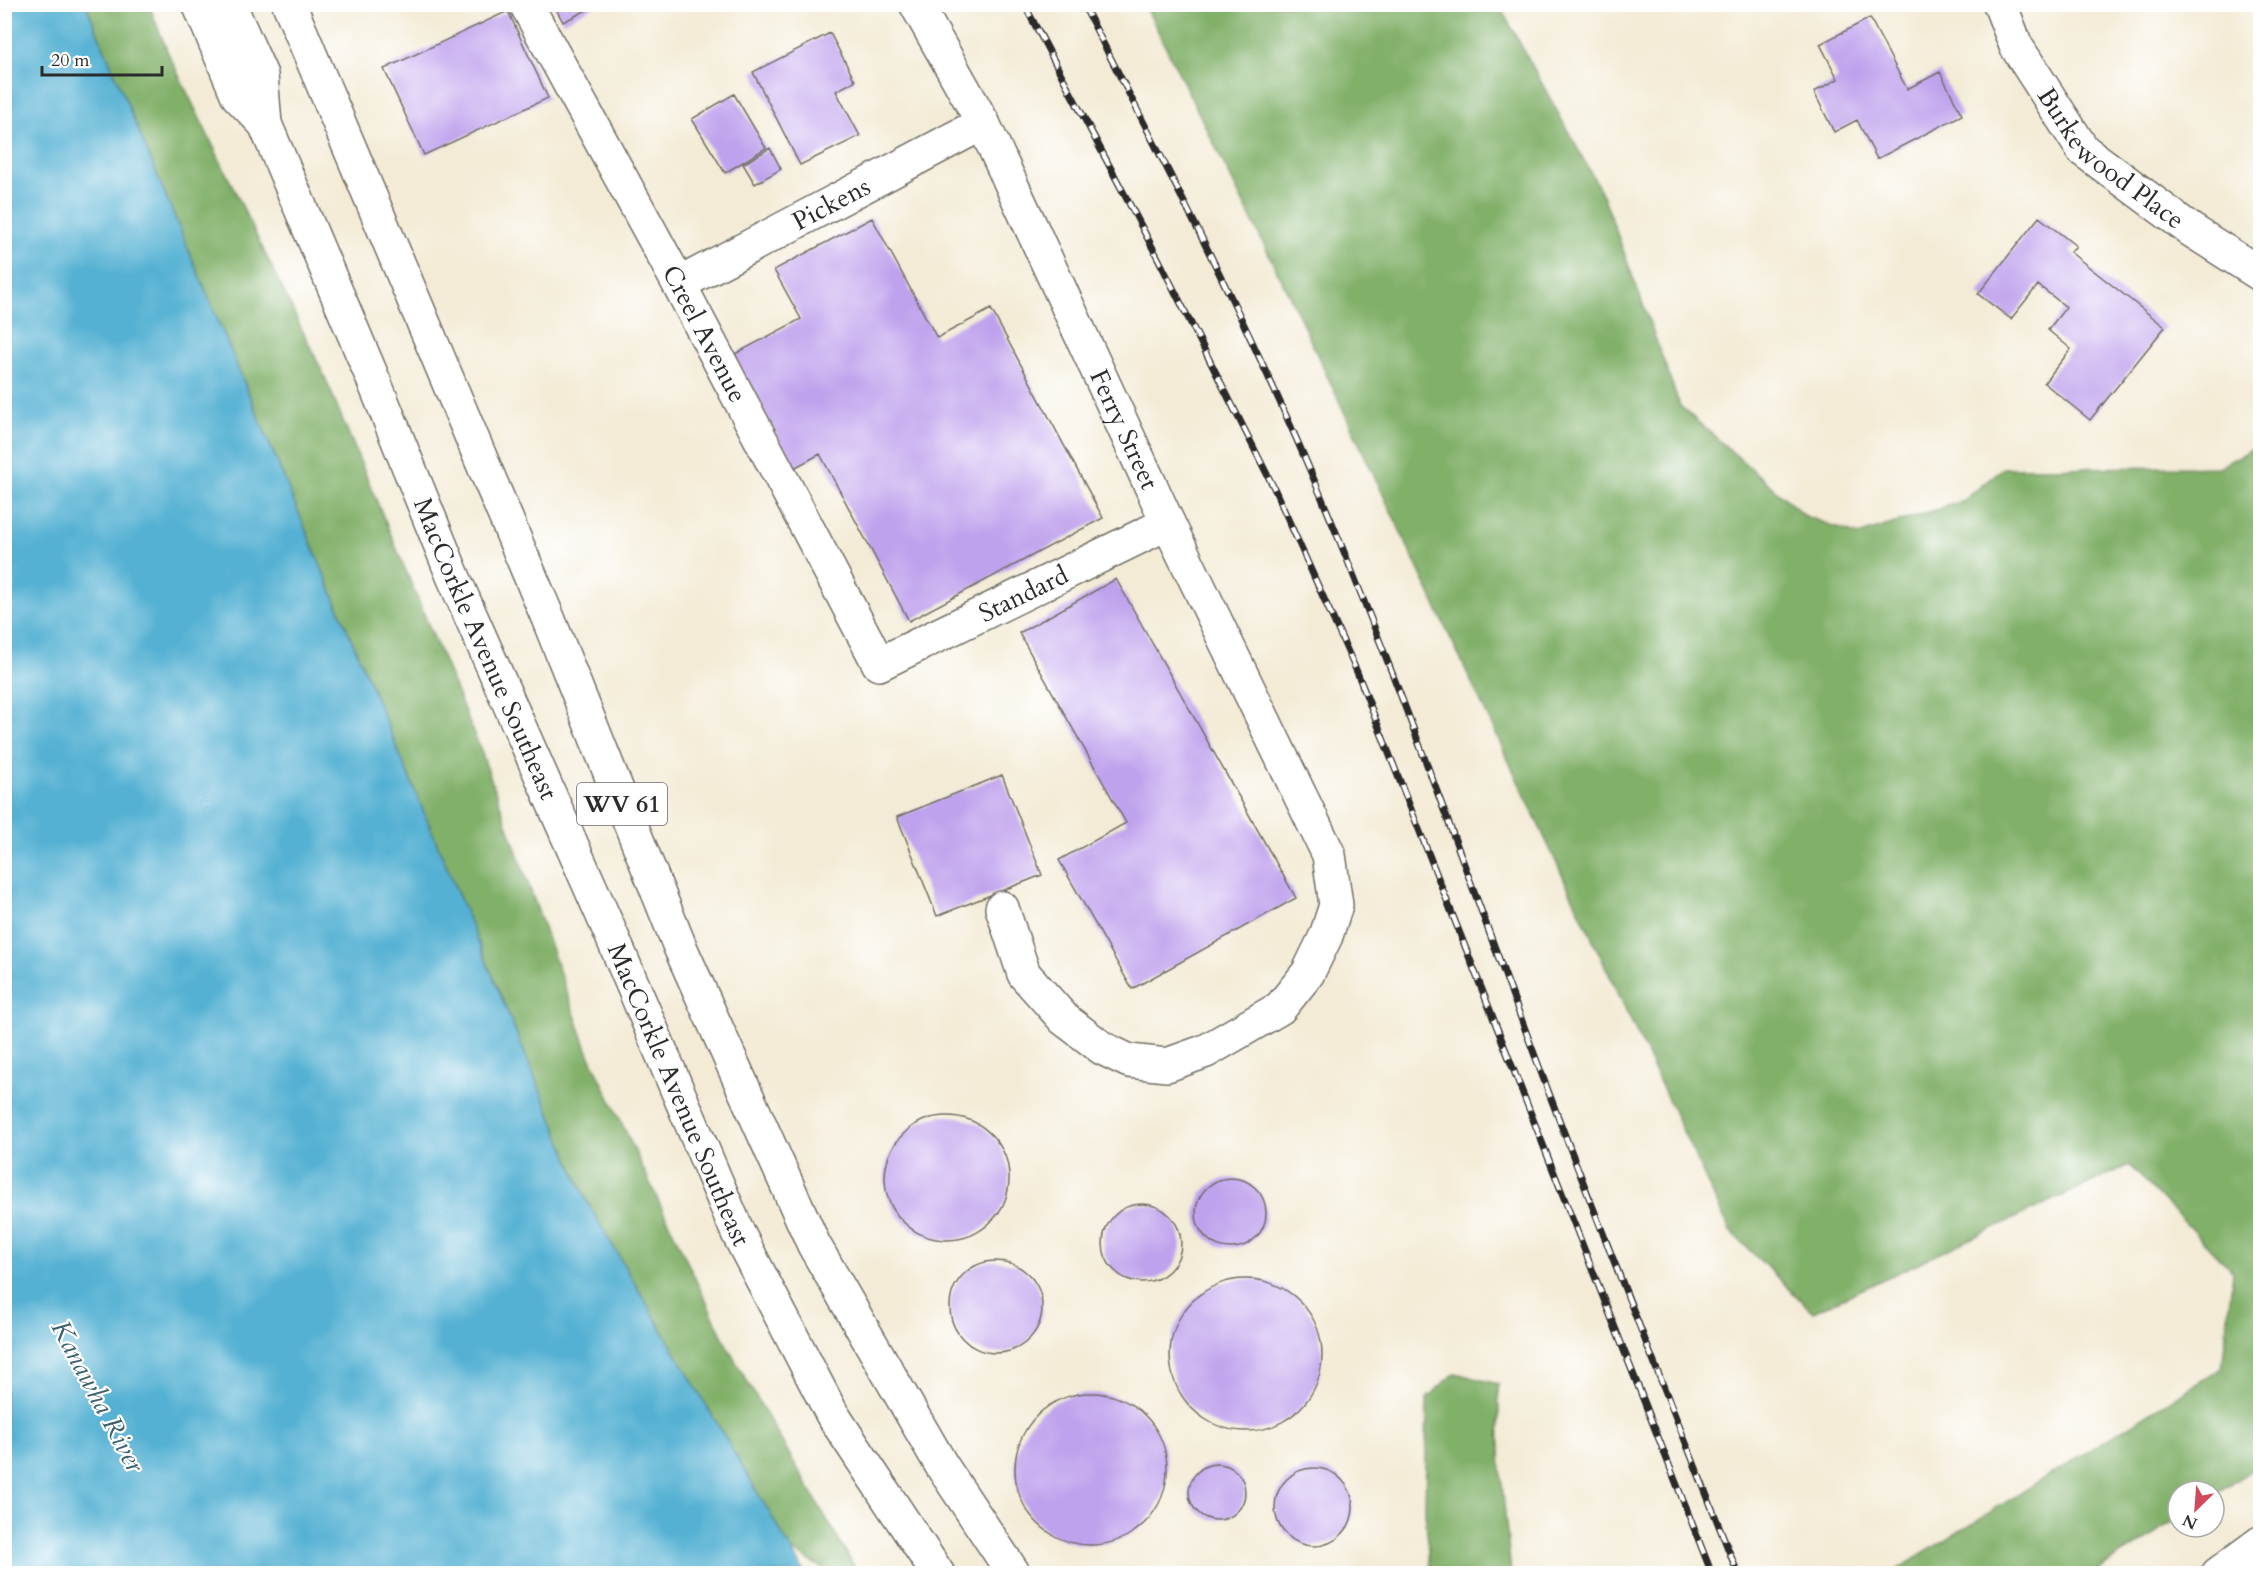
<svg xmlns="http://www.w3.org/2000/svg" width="2265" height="1578" font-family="Cardo,serif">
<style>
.forest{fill:#81b069;stroke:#566e4a;stroke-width:1.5}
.water{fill:#55b1d3;stroke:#406e7f;stroke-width:1.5}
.building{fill:#bfa2ed}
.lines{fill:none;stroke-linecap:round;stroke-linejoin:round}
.minor-casing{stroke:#716e66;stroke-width:36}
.major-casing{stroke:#716e66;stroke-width:36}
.minor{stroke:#fff;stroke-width:33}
.major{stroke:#fff;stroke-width:33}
.rail-casing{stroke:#2b2b2b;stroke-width:7}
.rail{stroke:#fff;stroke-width:4.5;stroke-dasharray:14;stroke-linecap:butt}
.labels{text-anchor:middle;stroke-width:4.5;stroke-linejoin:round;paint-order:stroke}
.shield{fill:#fff;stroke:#6b6b6b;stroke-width:1.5}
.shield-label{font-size:24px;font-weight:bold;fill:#2b2b2b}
.street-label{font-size:26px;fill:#2b2b2b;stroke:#fff}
.water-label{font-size:27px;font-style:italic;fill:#3c616e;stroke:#fff}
</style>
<rect width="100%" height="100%" fill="#fff"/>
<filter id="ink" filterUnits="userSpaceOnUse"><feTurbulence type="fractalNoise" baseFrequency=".0167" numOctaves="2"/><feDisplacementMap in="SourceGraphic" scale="12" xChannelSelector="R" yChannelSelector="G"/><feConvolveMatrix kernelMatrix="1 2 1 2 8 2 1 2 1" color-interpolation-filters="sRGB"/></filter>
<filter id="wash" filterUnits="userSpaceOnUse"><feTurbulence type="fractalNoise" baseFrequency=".008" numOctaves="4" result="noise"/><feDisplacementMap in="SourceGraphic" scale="24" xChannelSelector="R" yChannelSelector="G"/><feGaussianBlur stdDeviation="1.35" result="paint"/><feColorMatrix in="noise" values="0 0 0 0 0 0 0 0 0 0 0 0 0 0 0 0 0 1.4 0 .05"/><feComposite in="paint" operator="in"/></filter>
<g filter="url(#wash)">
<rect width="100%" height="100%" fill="#f3ebd5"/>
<path class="forest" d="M86 5H149L168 53 324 375 480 748 588 1052 729 1350 858 1573H830L790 1549 587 1202Z
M1145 5H1499L1603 195 1680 406 1805 516 1858 535 1963 501 2003 468 2219 467 2260 445V1464L2214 1495V1491H2178V1518L2094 1573H1892L2222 1368 2233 1272 2129 1165 1813 1312 1730 1231 1290 297Z
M1455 1373 1498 1384 1501 1474 1511 1573H1429L1431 1571 1425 1512 1427 1398Z"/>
<path class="water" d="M5 4 86 5 587 1202 805 1573H5Z"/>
<g id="blocks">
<path class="building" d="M554 5H597L563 22Z
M508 11 548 98 424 155 384 69Z
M1870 18 1907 89 1940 72 1962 115 1877 159 1857 120 1834 132 1814 92 1838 79 1820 44Z
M830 33 855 81 836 91 860 136 800 165 753 72Z
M734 94 766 148 725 173 692 119Z
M770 148 781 169 755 184 743 164Z
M2039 217 2076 246 2070 252 2165 327 2090 420 2044 383 2071 349 2048 330 2066 307 2038 285 2011 319 1978 294Z
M872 218 937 338 991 309 1103 518 909 621 820 454 794 468 733 355 801 319 774 270Z
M1116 579 1296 898 1132 989 1059 860 1126 823 1019 633Z
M1002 775 1042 875 937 916 897 817Z
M885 1178a62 62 0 1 1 124 0a62 62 0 1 1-124 0Z
M1196 1213a35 35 0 1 1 70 0a35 35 0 1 1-70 0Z
M1103 1243a39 39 0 1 1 78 0a39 39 0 1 1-78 0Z
M950 1307a46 46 0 1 1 92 0a46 46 0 1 1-92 0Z
M1170 1355a76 76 0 1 1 152 0a76 76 0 1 1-152 0Z
M1015 1469a76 76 0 1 1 152 0a76 76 0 1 1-152 0Z
M1189 1492a28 28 0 1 1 56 0a28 28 0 1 1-56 0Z
M1275 1507a39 39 0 1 1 78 0a39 39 0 1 1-78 0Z"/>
</g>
</g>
<g filter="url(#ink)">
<use href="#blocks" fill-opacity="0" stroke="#716e66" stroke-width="1.5"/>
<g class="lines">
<defs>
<g id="minor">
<path id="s1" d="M526 4 679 284 879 664 1168 523"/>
<path id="s2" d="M916 4 983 123 1168 523 1329 855 1336 905 1326 936 1308 973 1280 1008 1206 1051 1167 1065 1129 1061 1102 1048 1064 1019 1024 974 1002 908"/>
<path id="s3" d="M2000 4 2016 46 2083 150 2191 230 2260 274"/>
<path id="s4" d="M679 284 983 123"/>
</g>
<g id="major">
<path id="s5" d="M199 4 238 96 265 124 371 374 453 576 611 934 738 1233 832 1414 938 1574"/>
<path d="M229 4 261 75 265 124"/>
<path d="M289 4 548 618 680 947 814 1245 942 1466 1014 1574"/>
<path d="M2218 1574 2260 1543"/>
</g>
</defs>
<use href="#minor" class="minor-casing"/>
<use href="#major" class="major-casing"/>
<use href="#minor" class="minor"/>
<use href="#major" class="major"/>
<defs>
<path id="rail" d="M1024 4 1158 258 1274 488 1357 672 1712 1574
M1083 4C1165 164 1248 323 1318 489 1399 681 1468 877 1541 1072 1604 1240 1672 1407 1738 1574"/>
</defs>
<use href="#rail" class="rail-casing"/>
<use href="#rail" class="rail"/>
</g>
</g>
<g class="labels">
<rect class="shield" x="577" y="783" width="90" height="42" rx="4.5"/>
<g class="shield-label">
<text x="622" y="812">WV 61</text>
</g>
<g class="street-label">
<text dy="9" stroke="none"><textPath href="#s3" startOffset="194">Burkewood Place</textPath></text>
<text dy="9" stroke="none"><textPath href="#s4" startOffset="172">Pickens</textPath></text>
<text dy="9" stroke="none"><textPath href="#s1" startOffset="375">Creel Avenue</textPath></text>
<text dy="9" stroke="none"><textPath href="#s2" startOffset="474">Ferry Street</textPath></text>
<text dy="9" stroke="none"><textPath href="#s1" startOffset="909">Standard</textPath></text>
<text dy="9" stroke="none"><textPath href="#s5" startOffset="708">MacCorkle Avenue Southeast</textPath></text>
<text dy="9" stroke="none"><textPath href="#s5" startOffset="1194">MacCorkle Avenue Southeast</textPath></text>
</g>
<g class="water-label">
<text transform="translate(98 1396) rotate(62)" y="9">Kanawha River</text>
</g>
</g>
<rect width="2265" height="1578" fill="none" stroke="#fff" stroke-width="24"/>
<g transform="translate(2196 1509) rotate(205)"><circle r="28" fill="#ffffff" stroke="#aaaaaa" stroke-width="1.5"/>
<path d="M0-4.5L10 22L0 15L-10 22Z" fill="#d1495b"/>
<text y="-9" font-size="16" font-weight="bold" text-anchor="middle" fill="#2b2b2b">N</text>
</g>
<path d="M42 66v9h120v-9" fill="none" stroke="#2b2b2b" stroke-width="3"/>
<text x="51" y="66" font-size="18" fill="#2b2b2b" stroke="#ffffff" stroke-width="4.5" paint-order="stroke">20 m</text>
</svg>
